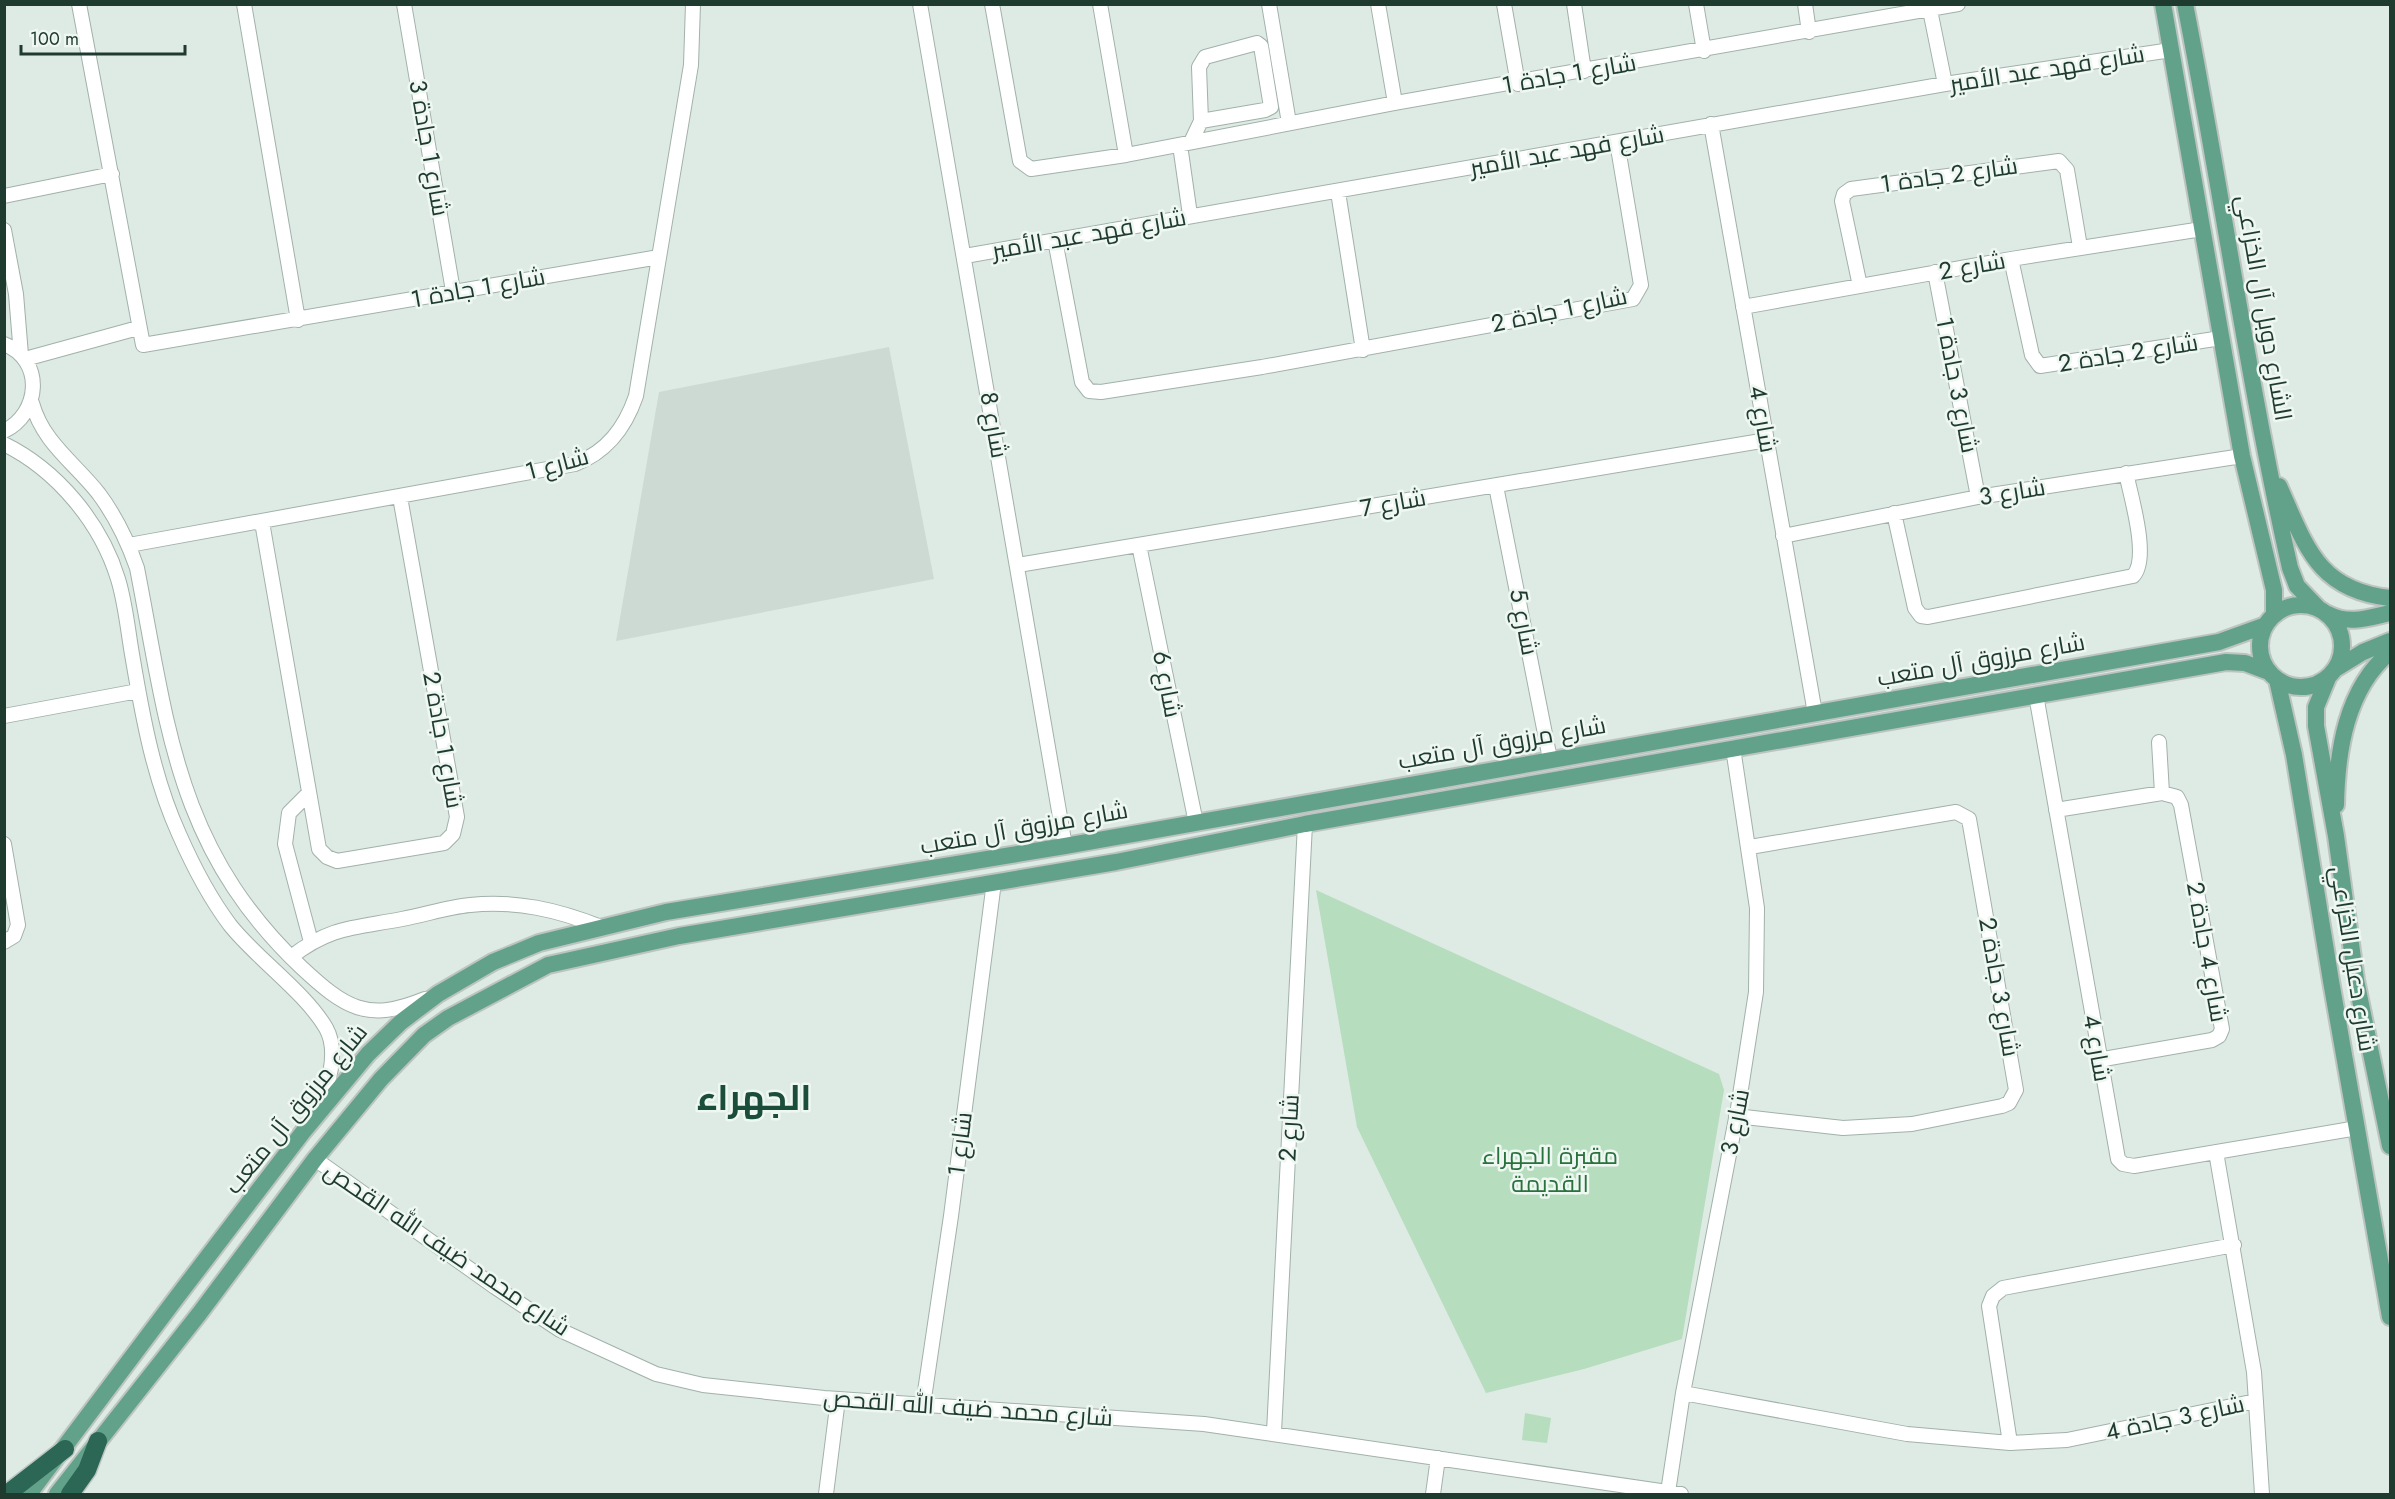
<svg xmlns="http://www.w3.org/2000/svg" width="2395" height="1499" font-family="Jost,Cairo,sans-serif">
<style>
.built{fill:#cddad3}
.green{fill:#b6ddbd}
.lines{fill:none;stroke-linecap:round;stroke-linejoin:round}
.minor-casing{stroke:#a1b2aa;stroke-width:16}
.major-casing{stroke:#bcc4c1;stroke-width:20}
.highway-casing{stroke:#bcc4c1;stroke-width:21}
.minor{stroke:#fff;stroke-width:14}
.major{stroke:#62a18a;stroke-width:16}
.highway{stroke:#2b6754;stroke-width:18}
.labels{text-anchor:middle;stroke-width:5;stroke-linejoin:round;paint-order:stroke}
.street-label{font-size:24px;fill:#1f3b30;stroke:#eff7f2}
.park-label{font-size:24px;fill:#29723d;stroke:#eff7f2}
.town-label{font-size:36px;font-weight:bold;fill:#1b4d3b;stroke:#eff7f2}
</style>
<rect width="100%" height="100%" fill="#deeae4"/>
<path class="built" d="M889 347 934 579 616 641 659 392Z"/>
<path class="green" d="M1316 890 1719 1074 1724 1090 1682 1339 1584 1369 1486 1393 1357 1127Z
M1525 1413 1551 1418 1547 1443 1522 1440Z"/>
<g class="lines">
<defs>
<path id="minor" d="M79 4 143 345 659 257
M244 4 298 320
M404 4 453 291
M920 4 1065 846
M992 4 1020 161 1031 169 1126 155 1395 103 1958 4
M1100 4 1126 155
M1269 4 1289 123
M1378 4 1395 103
M1504 4 1518 84
M1574 4 1584 71
M1696 4 1704 51
M1805 4 1809 32
M1930 10 1945 84
M1711 124 1815 713
M1191 142 1201 121 1199 67 1205 57 1257 43 1261 46 1271 107 1265 110 1201 121
M1180 145 1190 215
M1338 192 1363 350
M4 196 112 174
M4 230 16 294 21 355
M1055 240 1082 382 1089 391 1101 392 1262 367 1633 299 1641 285 1617 142
M965 256 1945 84 2171 50
M2011 259 2032 355 2040 366 2221 338
M1935 272 1978 497
M1860 286 1842 201 1844 194 1851 189 2059 161 2067 170 2080 247
M1743 307 2011 259 2202 229
M4 344C45 360 40 414 4 431
M25 359 138 328
M32 403C43 443 75 463 99 494 116 517 128 542 137 568 168 727 176 848 301 967 345 1008 367 1023 425 999
M4 444C57 470 101 523 118 579 126 605 128 633 133 660 143 719 154 779 179 834 193 866 209 897 230 925 256 958 305 992 326 1028 339 1051 329 1088 316 1110
M1496 486 1550 759
M1894 513 1915 608 1921 616 1928 617 2133 576C2150 559 2131 497 2126 473
M262 522 319 849 327 857 337 861 444 843 453 834 457 817 400 497
M1783 536 1978 497 2242 456
M129 545 575 464C607 452 625 428 636 396L691 65 693 4
M1139 545 1196 823
M1018 565 1767 440
M2036 695 2118 1159 2123 1164 2134 1166 2357 1128
M4 716 138 691
M2159 742 2162 793
M309 793 289 813 285 844 311 942
M2056 810 2162 793 2177 797 2181 805 2222 1029 2219 1036 2212 1040 2098 1060
M4 844 18 925 14 936 4 942
M291 957C331 926 355 928 402 919 425 915 447 907 470 905 516 900 558 910 601 927
M1736 1116 1843 1128 1912 1124 2002 1106 2009 1103 2016 1090 1969 819 1956 812 1750 847
M2216 1152 2254 1372 2262 1494
M315 1159 495 1287 560 1330 656 1374 703 1385 824 1398 1204 1424 1681 1494
M1683 1393 1907 1434 2010 1443 2067 1440 2256 1401
M923 1405 951 1216 994 882
M1274 1432 1305 824
M2010 1443 1989 1306 1993 1296 2003 1288 2234 1245
M1668 1492 1683 1393 1738 1108 1756 992 1757 908 1733 748
M826 1494 838 1399
M1433 1494 1438 1458"/>
<path id="major" d="M2163 4 2242 456 2274 590V615
M2185 4C2222 192 2248 382 2290 568L2297 586 2319 609
M2279 486C2306 546 2317 590 2390 598
M2260 646a41 41 0 1 1 82 0a41 41 0 1 1-82 0Z
M2328 614C2349 625 2368 618 2390 613
M2337 668 2363 652 2390 641
M2328 678 2316 707V726L2336 836 2356 980 2390 1146
M2277 680 2294 755 2331 981 2390 1317
M2336 805C2337 751 2346 689 2390 652
M29 1494 177 1297 303 1132 368 1054 401 1022 438 994 493 962 539 943 666 912 1065 846 2219 642 2266 625
M57 1494 199 1314 315 1159 381 1079 424 1035 448 1018 548 965 679 936 1116 862 1305 824 2226 662 2245 663 2269 672"/>
<path id="highway" d="M7 1494 65 1449
M70 1494 87 1470 98 1441"/>
</defs>
<use href="#minor" class="minor-casing"/>
<use href="#major" class="major-casing"/>
<use href="#highway" class="highway-casing"/>
<use href="#minor" class="minor"/>
<use href="#major" class="major"/>
<use href="#highway" class="highway"/>
</g>
<g class="labels">
<g class="street-label">
<text transform="translate(2047 69) rotate(-9)" y="8">شارع فهد عبد الأمير</text>
<text transform="translate(1569 74) rotate(-10)" y="8">شارع 1 جادة 1</text>
<text transform="translate(429 148) rotate(80)" y="8">شارع 1 جادة 3</text>
<text transform="translate(1567 151) rotate(-10)" y="8">شارع فهد عبد الأمير</text>
<text transform="translate(1949 175) rotate(-8)" y="8">شارع 2 جادة 1</text>
<text transform="translate(1089 234) rotate(-10)" y="8">شارع فهد عبد الأمير</text>
<text transform="translate(1972 266) rotate(-10)" y="8">شارع 2</text>
<text transform="translate(478 288) rotate(-10)" y="8">شارع 1 جادة 1</text>
<text transform="translate(2264 308) rotate(80)" y="8">الشارع دوبل آل الخزاعي</text>
<text transform="translate(1559 310) rotate(-12)" y="8">شارع 1 جادة 2</text>
<text transform="translate(2128 353) rotate(-9)" y="8">شارع 2 جادة 2</text>
<text transform="translate(1957 385) rotate(79)" y="8">شارع 3 جادة 1</text>
<text transform="translate(1763 419) rotate(80)" y="8">شارع 4</text>
<text transform="translate(994 425) rotate(80)" y="8">شارع 8</text>
<text transform="translate(557 464) rotate(-15)" y="8">شارع 1</text>
<text transform="translate(2012 492) rotate(-9)" y="8">شارع 3</text>
<text transform="translate(1393 503) rotate(-10)" y="8">شارع 7</text>
<text transform="translate(1524 622) rotate(79)" y="8">شارع 5</text>
<text transform="translate(1981 660) rotate(-10)" y="8">شارع مرزوق آل متعب</text>
<text transform="translate(1167 684) rotate(79)" y="8">شارع 6</text>
<text transform="translate(443 740) rotate(80)" y="8">شارع 1 جادة 2</text>
<text transform="translate(1502 743) rotate(-10)" y="8">شارع مرزوق آل متعب</text>
<text transform="translate(1024 828) rotate(-10)" y="8">شارع مرزوق آل متعب</text>
<text transform="translate(2207 952) rotate(80)" y="8">شارع 4 جادة 2</text>
<text transform="translate(2353 959) rotate(81)" y="8">شارع دعبل الخزاعي</text>
<text transform="translate(1999 987) rotate(80)" y="8">شارع 3 جادة 2</text>
<text transform="translate(2097 1048) rotate(80)" y="8">شارع 4</text>
<text transform="translate(296 1109) rotate(-51)" y="8">شارع مرزوق آل متعب</text>
<text transform="translate(1735 1122) rotate(-79)" y="8">شارع 3</text>
<text transform="translate(1289 1128) rotate(-87)" y="8">شارع 2</text>
<text transform="translate(960 1144) rotate(-83)" y="8">شارع 1</text>
<text transform="translate(447 1249) rotate(34)" y="8">شارع محمد ضيف الله القحص</text>
<text transform="translate(968 1408) rotate(4)" y="8">شارع محمد ضيف الله القحص</text>
<text transform="translate(2175 1418) rotate(-12)" y="8">شارع 3 جادة 4</text>
</g>
<g class="park-label">
<text x="1550" y="1164">مقبرة الجهراء<tspan x="1550" dy="28">القديمة</tspan></text>
</g>
<g class="town-label">
<text x="754" y="1110">الجهراء</text>
</g>
</g>
<rect width="2395" height="1499" fill="none" stroke="#1f3b30" stroke-width="12"/>
<path d="M21 45v9h164v-9" fill="none" stroke="#1f3b30" stroke-width="3"/>
<text x="30" y="45" font-size="18" fill="#1f3b30" stroke="#eff7f2" stroke-width="4.5" paint-order="stroke">100 m</text>
</svg>
